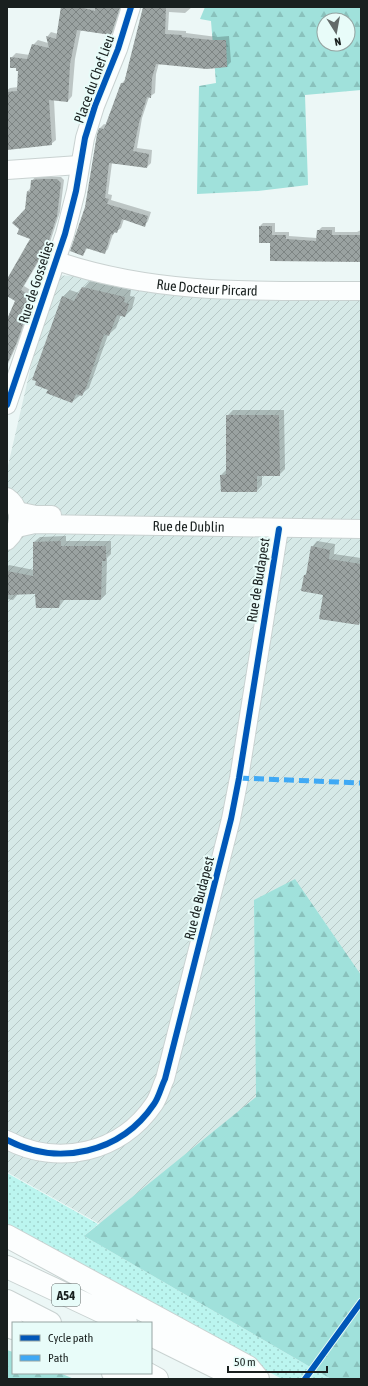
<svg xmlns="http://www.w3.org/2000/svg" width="368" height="1386" font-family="'Asap Condensed',sans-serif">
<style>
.industrial{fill:url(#industrial-furrows)}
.grass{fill:url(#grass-dots)}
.forest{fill:url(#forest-firs);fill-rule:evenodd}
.shadow{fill:#0003}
.building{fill:url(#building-cross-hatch)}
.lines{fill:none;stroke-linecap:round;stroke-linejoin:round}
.minor-casing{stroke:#c9d2d1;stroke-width:20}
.highway-casing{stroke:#c9d2d1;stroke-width:24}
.minor{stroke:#fcfefe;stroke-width:18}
.highway{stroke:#fcfefe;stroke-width:22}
.quiet{stroke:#3fa9f5;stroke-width:5;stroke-dasharray:10 5;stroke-linecap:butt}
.cycleway-casing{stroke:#e8fcf9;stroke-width:8}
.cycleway{stroke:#0057b8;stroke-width:6}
.labels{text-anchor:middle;stroke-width:4;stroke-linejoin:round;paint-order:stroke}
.shield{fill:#e8fcf9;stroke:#576260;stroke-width:1}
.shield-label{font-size:13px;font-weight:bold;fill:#19201f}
.street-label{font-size:14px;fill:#19201f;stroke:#e8fcf9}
</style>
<defs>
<pattern id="industrial-furrows" width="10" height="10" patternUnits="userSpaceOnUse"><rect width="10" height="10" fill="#d6e9e7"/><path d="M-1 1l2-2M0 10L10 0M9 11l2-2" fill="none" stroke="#b7c8c6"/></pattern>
<pattern id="grass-dots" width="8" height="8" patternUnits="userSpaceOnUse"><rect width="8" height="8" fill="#bbf5ef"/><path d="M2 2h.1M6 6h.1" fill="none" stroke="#a0d2cc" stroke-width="1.8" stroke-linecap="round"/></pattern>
<pattern id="forest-firs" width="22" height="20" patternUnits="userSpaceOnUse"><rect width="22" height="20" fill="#a0e1db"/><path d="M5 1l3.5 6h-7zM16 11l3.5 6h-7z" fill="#89c1bc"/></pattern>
<pattern id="building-cross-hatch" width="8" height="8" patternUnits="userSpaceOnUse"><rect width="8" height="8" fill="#9aa2a1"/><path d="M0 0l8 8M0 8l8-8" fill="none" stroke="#7d8483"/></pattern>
</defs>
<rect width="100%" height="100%" fill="#ecf7f6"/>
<path class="industrial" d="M52 275 361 288V1370L7 1172V470Z"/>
<path class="grass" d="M7 1173 98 1224 84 1236 331 1379H282L7 1228Z"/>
<path class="forest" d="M205 7H361V90L305 95 308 185 258 191 197 194 199 86 216 83 211 21 200 19ZM324 20H348V44H324Z
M295 879 361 975V1379H331L84 1236 256 1097 254 900Z
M7 1350 13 1352V1373H60L74 1379H7Z"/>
<path class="shadow" d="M61 7H123L116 30 111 34 81 29 75 59 72 96 68 101 54 100 56 140 51 144 7 149V90L10 88 18 87 19 70 11 58 16 53 30 55 33 45 38 40 48 43 47 37 51 32 58 34Z
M144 7H192L185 13 169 12 168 30 186 31V33L217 37 229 36 231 62 227 66 159 63 156 74 155 93 149 97 142 118 137 148 152 150 151 163 147 167 112 163 108 194 112 195 111 200 151 212 148 221 145 225 124 219 121 228 113 234 108 249 104 253 88 247 83 255 86 207 100 128 104 124 107 125 122 83 125 80Z
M35 177H61L64 180 60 212 47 251 43 254 24 286 32 291 29 298 33 300 20 338 7 366V321L16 300 7 295V282L31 239 26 209 28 191 31 187 32 181Z
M263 223H275V232H289V236L317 238 318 231 322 227H335V232H357L361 230V262L271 242 260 226Z
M90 281 131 290 130 296 135 297 132 309 125 316 121 315 116 328 108 335 89 388 72 402 63 297 70 290 79 293Z
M233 410H284L285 469 279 475H262V485L257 491H222L221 475 227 469V416Z
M66 536V541H111V554L107 558 106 594 101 599H65L59 607 36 593 18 594 13 600 7 599V567L9 565 34 570V542L40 537Z
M317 541 335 544 334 554 361 558V622L359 624 305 575 308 572 312 547Z"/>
<path class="building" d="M61 7H80L95 11V7H120L111 35 77 30 70 64 68 102 49 100 52 145 7 150V92L17 91 18 71H16V68H10V57L27 59 32 44 49 48 46 36 56 39Z
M143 7H166L165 34 182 35V37L212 40H226L227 67 207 69 156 64 152 78 151 98 147 97 139 123 133 151 149 154 147 168 109 163 105 198 109 199 107 204 148 216 145 227 122 219 117 233 114 232 113 235 111 234 105 254 86 248 83 256 70 251 85 207 97 134 99 128 104 129 121 83H124Z
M43 179H57L61 183 57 216 44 255 42 254 21 290 29 295 26 302 30 304 17 342 7 364V319L15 301 7 296V279L30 239 17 234 19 229 12 223 25 209 27 191 30 192 31 180Z
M259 226H272V235H286V239L316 241 317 230H332V235H361V262L270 261V243H259Z
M82 287 125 297 124 302 129 304 125 317 117 315 109 336 104 334 86 388 82 396 76 394 72 403 46 393 48 390 35 385 36 381 32 380 62 296 74 301Z
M226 415H279L280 476H257V492H221L220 475H226Z
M61 541V546H106V561H102L101 600H60L59 608H36L35 594 7 595V571L33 576V542Z
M311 546 330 550 329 559 361 564V612L359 625 319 619 323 595 301 591 304 575H306Z"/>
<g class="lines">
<defs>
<g id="minor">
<path d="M7 170 79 165"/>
<path id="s1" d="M57 261C157 295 257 291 361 291"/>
<path d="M7 405 65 234 76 191 85 138 95 106 118 49 131 7"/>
<path d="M7 497C23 508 20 529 7 541"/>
<path d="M17 511 36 515H52"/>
<path id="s2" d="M17 528 35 524 361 529"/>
<path d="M7 1140C58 1167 121 1153 154 1104 159 1097 161 1087 165 1079L231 819 239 778 279 529"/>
</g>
<path id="highway" d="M7 1236 248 1367 258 1379
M7 1267 126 1323
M7 1301 50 1323
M7 1325 13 1328
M151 1335 240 1379
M113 1373 126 1379
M146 1373 157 1379"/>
</defs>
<use href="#minor" class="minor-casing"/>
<use href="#highway" class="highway-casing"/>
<use href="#minor" class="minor"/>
<use href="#highway" class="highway"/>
<path class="quiet" d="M239 778 361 783"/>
<defs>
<path id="cycleway" d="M7 405 65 234 76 191 85 138 95 106 118 49 131 7
M7 1140C58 1167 121 1153 154 1104 159 1097 161 1087 165 1079L231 819 239 778 279 529
M305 1379 361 1302"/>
</defs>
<use href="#cycleway" class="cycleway-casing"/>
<use href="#cycleway" class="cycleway"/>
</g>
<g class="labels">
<rect class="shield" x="52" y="1284" width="28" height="22" rx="3"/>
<g class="shield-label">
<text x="66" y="1300">A54</text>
</g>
<g class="street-label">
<text transform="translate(94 79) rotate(-70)" y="5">Place du Chef Lieu</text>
<text transform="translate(36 282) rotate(-72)" y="5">Rue de Gosselies</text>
<text dy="5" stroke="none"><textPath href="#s1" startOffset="153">Rue Docteur Pircard</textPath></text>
<text dy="5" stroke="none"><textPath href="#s2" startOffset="172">Rue de Dublin</textPath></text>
<text transform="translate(258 580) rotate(-81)" y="5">Rue de Budapest</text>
<text transform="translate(199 898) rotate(-76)" y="5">Rue de Budapest</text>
</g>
</g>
<rect width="368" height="1386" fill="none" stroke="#19201f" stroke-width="16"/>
<rect x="12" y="1322" width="140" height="52" fill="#e8fcf9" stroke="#95a4a2"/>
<rect x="20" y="1335" width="20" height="6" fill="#0057b8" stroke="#95a4a2"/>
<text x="48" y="1342" font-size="12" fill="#19201f">Cycle path</text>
<rect x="20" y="1355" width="20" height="6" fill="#3fa9f5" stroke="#95a4a2"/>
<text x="48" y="1362" font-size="12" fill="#19201f">Path</text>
<g transform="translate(336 32) rotate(169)"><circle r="19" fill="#e8fcf9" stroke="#95a4a2"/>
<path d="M0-3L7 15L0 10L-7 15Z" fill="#636b6a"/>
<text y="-6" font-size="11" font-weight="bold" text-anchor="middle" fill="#19201f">N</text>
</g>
<path d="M228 1366v6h99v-6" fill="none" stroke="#19201f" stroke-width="2"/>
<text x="234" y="1366" font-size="12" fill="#19201f" stroke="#e8fcf9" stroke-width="3" paint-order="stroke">50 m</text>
</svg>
